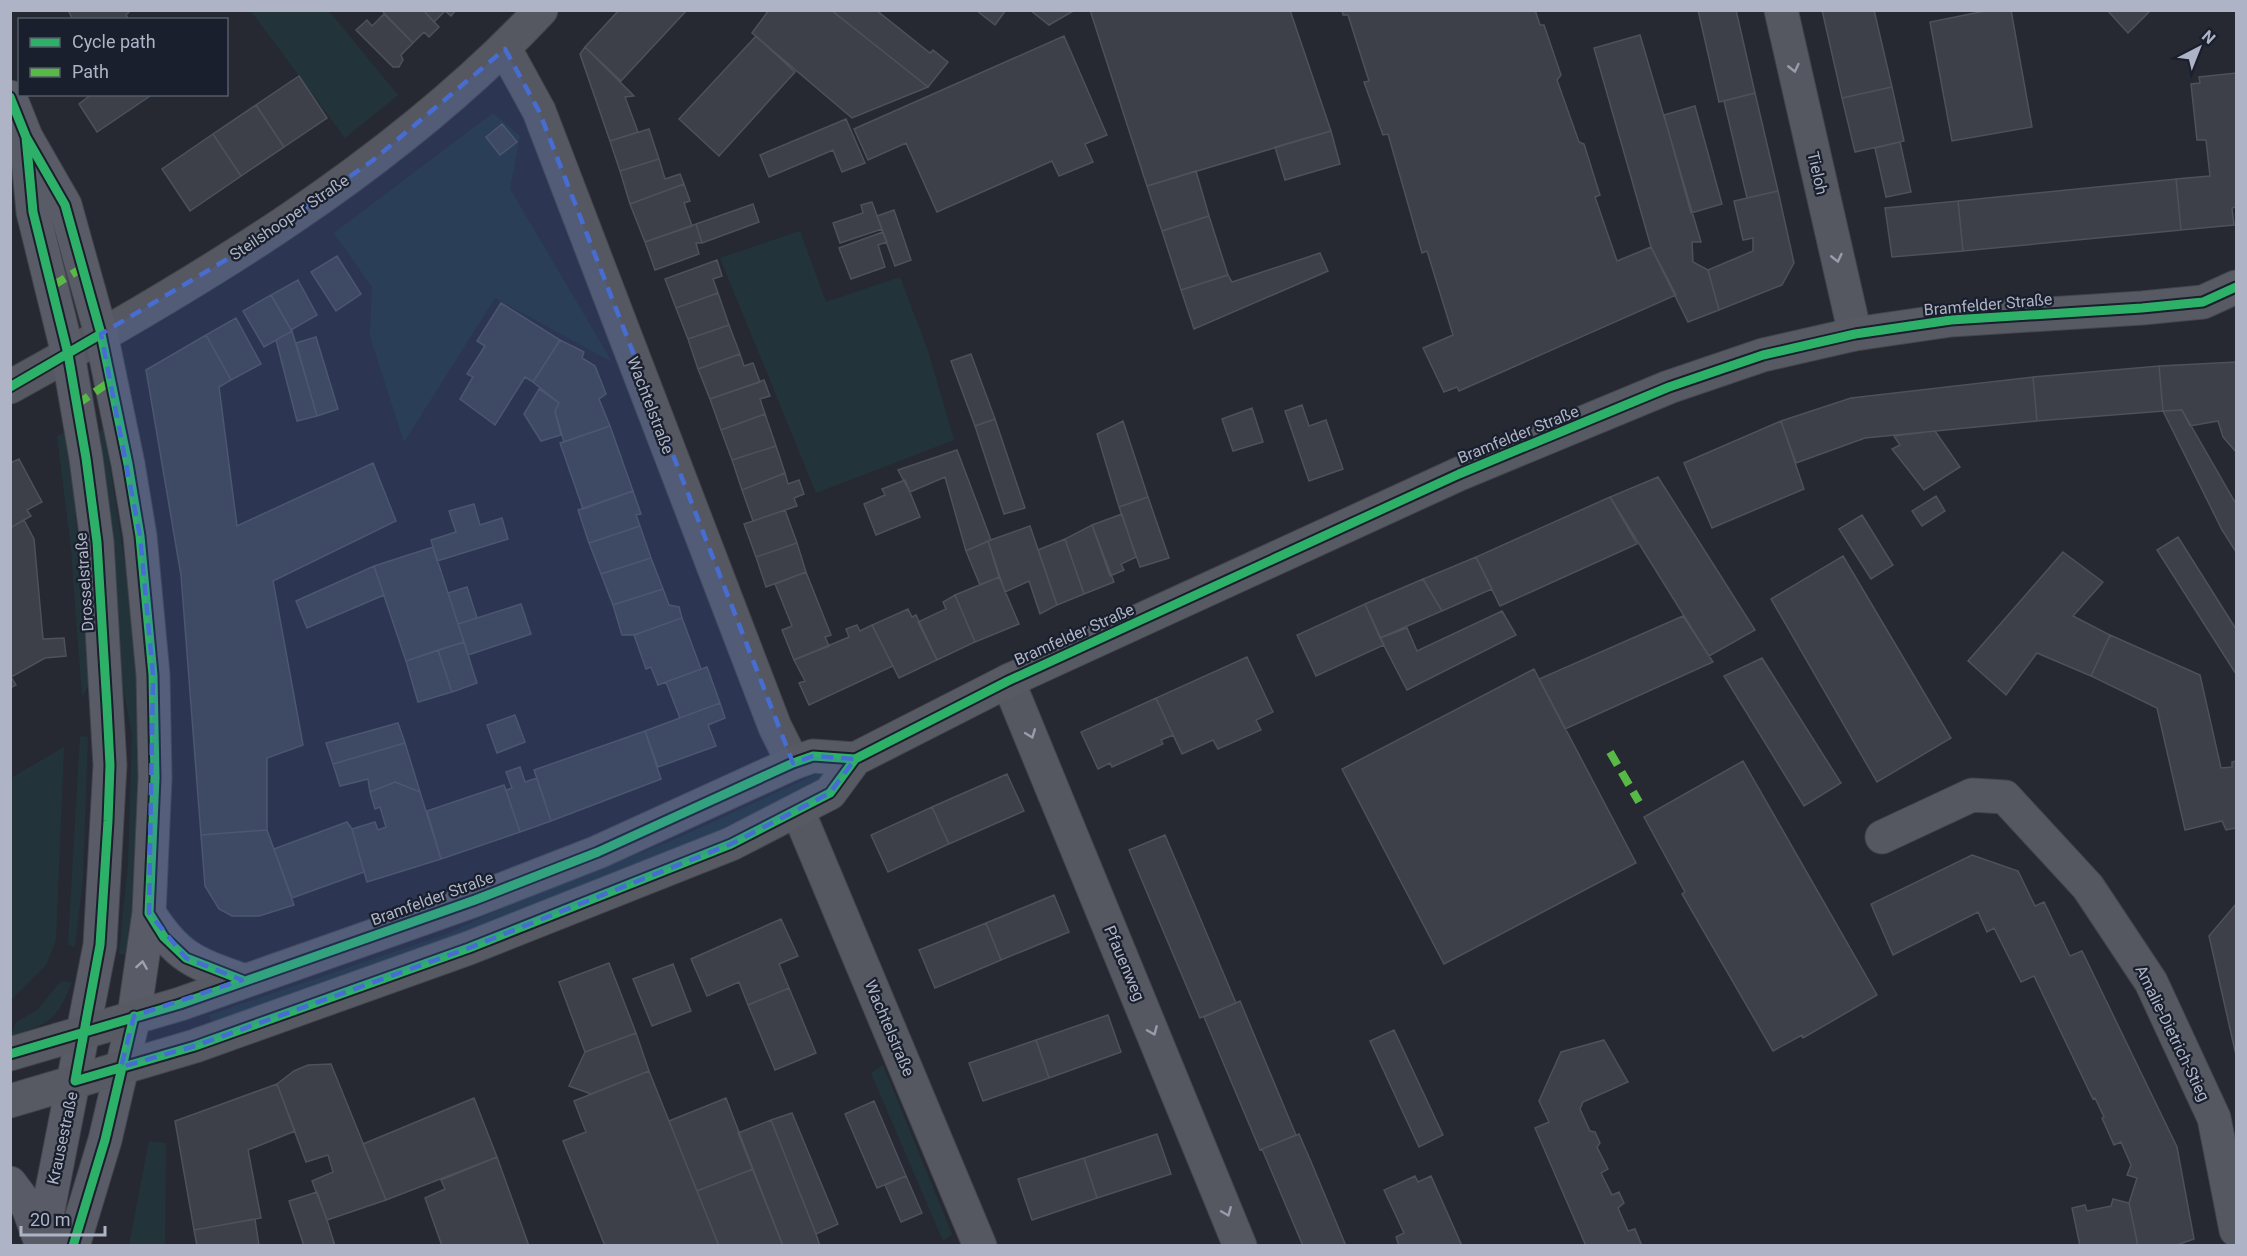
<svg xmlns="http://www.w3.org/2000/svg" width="2247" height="1256" font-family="Roboto,sans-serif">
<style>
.green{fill:#23333a}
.building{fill:#3d4049;stroke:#4d515a;stroke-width:1.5}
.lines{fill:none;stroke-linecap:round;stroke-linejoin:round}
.minor-casing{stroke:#42444c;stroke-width:35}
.tertiary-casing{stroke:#42444c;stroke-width:35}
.secondary-casing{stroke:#42444c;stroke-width:35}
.primary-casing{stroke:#43464f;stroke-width:35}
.minor{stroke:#565861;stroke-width:33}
.tertiary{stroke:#565861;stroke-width:33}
.secondary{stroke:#595c66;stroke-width:33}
.primary{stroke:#585a63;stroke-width:33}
.quiet{stroke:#58b947;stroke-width:8;stroke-dasharray:15 8;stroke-linecap:butt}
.cycleway-casing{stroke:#191f2d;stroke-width:13}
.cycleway{stroke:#2db169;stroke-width:9}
.oneway{stroke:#989dac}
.oneway2{stroke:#9da2b2}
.marked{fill:#486dd2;fill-opacity:0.2;stroke:#486dd2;stroke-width:4.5;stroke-dasharray:12 8;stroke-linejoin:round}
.labels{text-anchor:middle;stroke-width:4.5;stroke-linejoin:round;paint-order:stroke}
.street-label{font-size:16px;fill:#aeb4c5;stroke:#191f2d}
</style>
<rect width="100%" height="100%" fill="#262932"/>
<path class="green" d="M251 11H329L398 95 345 138Z
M493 113 520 136 510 189 612 362 495 298 404 442 370 336 372 287 334 233Z
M800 231 826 302 900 277 928 351 954 440 816 493 720 258Z
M104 428C119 525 136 624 140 722 144 797 136 881 129 955L119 954 128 864 132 735 121 676 96 434Z
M64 432 72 470 89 685 82 697 71 549 57 436Z
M80 736 88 737 83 877 75 947 68 944Z
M64 747 56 940 46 965 11 1000V778Z
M827 769 831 774 691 845 563 899 212 1022 209 1015 447 934 505 907 678 838Z
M61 981 72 982C57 1021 48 1024 11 1036L16 1022 37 1010Z
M883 1065 952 1234 943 1241 871 1073Z
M149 1141 166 1143 165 1245H129Z"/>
<path class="building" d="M68 10H131L126 15 129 20H73Z
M381 10H423L439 27 429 37 424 32 413 43Z
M423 10H456L451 16 445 11 434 22Z
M619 10H687L621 81 585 47Z
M769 10H831L928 87 852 118 752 33Z
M831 10H876L930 53 933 50 948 62 928 87Z
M976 10H1006L995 25Z
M1030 10H1075L1049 25Z
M1090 10H1290L1331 131 1147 186Z
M1342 10H1535L1540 25H1544L1561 75 1557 80 1579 142 1584 144 1600 195 1595 197 1617 261 1651 247 1676 295 1459 391 1457 387 1444 392 1423 348 1453 335 1427 251 1422 253 1388 134 1383 135 1364 82 1369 81 1348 15H1343Z
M1698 10H1736L1755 93 1719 102Z
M1822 10H1874L1892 87 1842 98Z
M1990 10H2011L2032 127 1952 141 1930 22Z
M2107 10H2151L2128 33Z
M384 14 413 43 401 55 403 60 399 67H393L356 30 367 20 372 26Z
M1640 35 1701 242H1692L1693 262 1708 270 1719 310 1688 322 1651 247 1594 48Z
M756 36 795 72 719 156 679 119Z
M1064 36 1107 135 1085 144 1093 162 1059 176 1052 161 937 212 906 143 868 160 854 129Z
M585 47 634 96 625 97 638 132 610 141 580 54Z
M2236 73V207L2232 208 2234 225 2181 230 2176 179 2210 176 2206 140H2197L2191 84 2200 83 2199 77Z
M299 76 327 118 284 147 256 105Z
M1892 87 1904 141 1855 152 1842 98Z
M1755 93 1778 191 1747 198 1724 101Z
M92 94H153L97 132 79 104Z
M256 105 284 147 241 176 213 134Z
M1695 106 1722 204 1691 213 1664 115Z
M846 119 865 163 842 172 833 150 769 177 760 155Z
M502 124 517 142 500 155 486 137Z
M649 129 659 159 620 171 610 141Z
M1331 131 1340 164 1285 180 1275 147Z
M213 134 241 176 190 211 162 169Z
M1900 142 1911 192 1886 197 1875 148Z
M659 159 665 179 680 174 684 184 630 204 620 171Z
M1196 171 1209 216 1162 231 1147 186Z
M2176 179 2181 230 1963 251 1958 201Z
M684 184 690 201 684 203 692 226 645 242 630 204Z
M1778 191 1794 263 1782 285 1719 310 1708 270 1753 251V238L1743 240 1734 201Z
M1958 201 1963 251 1892 257 1885 208Z
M872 202 882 229 840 243 833 223 863 213 861 205Z
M753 204 759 222 702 243 696 224Z
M894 210 911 260 895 266 877 216Z
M1209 216 1228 275 1181 290 1162 231Z
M696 224 702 243H696L699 254 655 270 645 242Z
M883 232 887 242 878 245 885 267 851 279 839 248Z
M1320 253 1328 271 1194 329 1181 290 1228 275 1232 282Z
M337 256 361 294 336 311 311 272Z
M717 260 722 276 713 279 718 293 676 308 665 279Z
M298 280 317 315 291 330 271 295Z
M718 293 729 325 688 339 676 308Z
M271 295 292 331 264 347 243 311Z
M501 303 560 340 533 382 525 377 495 425 460 399 473 377 467 374 485 346 477 341Z
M236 318 261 364 231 380 206 335Z
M729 325 740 354 698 369 688 339Z
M292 331 317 416 297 421 276 340Z
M206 335 231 380 219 387 237 526 373 463 396 521 273 581 303 745 267 758V830L201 835 181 575 146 370Z
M316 337 338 409 317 416 296 343Z
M560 340 584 352 582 358 595 366 606 394 599 399 610 426 564 442 555 411 559 403 533 382Z
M740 354 744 366 753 363 760 382 710 399 698 369Z
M971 354 995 419 975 426 951 361Z
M2236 362V452L2223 437 2218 421 2190 426 2182 410 2163 411 2159 366Z
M2159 366 2163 411 2037 421 2033 377Z
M2033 377 2037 421 1865 438 1796 463 1781 421 1851 398Z
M764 380 770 396 760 399 765 414 721 430 710 399Z
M539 389 559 403 555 411 561 435 541 441 524 414Z
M1302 405 1309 426 1326 420 1343 469 1309 481 1285 411Z
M1252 408 1263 442 1233 451 1222 419Z
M2182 410 2236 504V552L2222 530 2163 411Z
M765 414 776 446 732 460 721 430Z
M995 419 1025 508 1004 514 975 426Z
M1123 421 1148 497 1119 507 1097 434Z
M1781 421 1804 489 1712 528 1684 463Z
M610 426 633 491 583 509 560 443Z
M1935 431 1960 467 1924 490 1892 449 1900 445 1894 436Z
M776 446 785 473 742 490 732 460Z
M957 450 991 540 966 551 945 477 910 492 898 470Z
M19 459 42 502 27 510 31 516 10 528V463Z
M785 473 788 484 799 480 804 494 794 498 797 506 753 521 742 490Z
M1658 477 1755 630 1709 656 1610 497Z
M905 480 920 517 876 535 864 504 885 495 882 489Z
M633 491 641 514 636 515 640 526 589 543 578 510Z
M1936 496 1945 511 1922 526 1912 511Z
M1148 497 1169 558 1140 567 1119 507Z
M1610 497 1637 544 1500 606 1476 557Z
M474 504 480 525 502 518 508 539 437 561 431 540 456 532 449 511Z
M785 510 797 543 756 557 744 524Z
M1122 514 1136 557 1121 564 1124 570 1110 576 1092 525Z
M1862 515 1893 565 1871 579 1839 529Z
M24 520 34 539 43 639 64 638 66 656 45 658 11 677 16 685 10 688V528Z
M1092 525 1114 582 1084 594 1065 539Z
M640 526 651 558 601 574 589 543Z
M1030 526 1057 605 1040 614 1029 581 1005 592 988 541Z
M2178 537 2236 629V674L2157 550Z
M1065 539 1084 594 1057 605 1038 550Z
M988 541 999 577 980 585 966 551Z
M797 543 806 572 766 587 756 557Z
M433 547 464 642 406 661 374 566Z
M2063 552 2103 582 2073 616 2110 635 2091 676 2037 653 2006 695 1968 661Z
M1843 556 1951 738 1877 782 1771 599Z
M1476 557 1492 589 1442 611 1423 579Z
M651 558 663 589 613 605 601 574Z
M374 566 384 595 307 628 296 601Z
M806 572 831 635 825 637 829 646 794 660 782 630 792 626 775 584Z
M999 577 1019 624 975 642 955 595Z
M1423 579 1442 611 1380 638 1365 604Z
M467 587 477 618 458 624 448 593Z
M663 589 669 605 679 607 682 618 634 635H622L613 605Z
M955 595 975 642 937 660 918 622 946 609 943 602Z
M521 604 531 634 468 655 458 624Z
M1365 604 1384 645 1316 676 1297 635Z
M908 609 912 617 916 615 937 660 899 678 872 625Z
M1502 611 1516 635 1407 690 1380 638 1407 628 1417 651Z
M1683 616 1713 662 1565 729 1539 679Z
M682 618 701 669 658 685 651 667 646 669 634 635Z
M857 625 860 631 872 625 893 666 809 705 799 683 805 681 794 660 849 637 846 629Z
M2110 635 2200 675 2221 768 2232 767V762L2236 761V828L2226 830 2222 821 2185 830 2157 708 2091 676Z
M464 642 477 683 452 692 438 650Z
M438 650 452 692 418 702 406 661Z
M1247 657 1273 712 1256 720 1261 730 1218 749 1213 740 1182 754 1156 698Z
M1762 658 1841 783 1804 806 1724 676Z
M707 667 720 703 680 718 666 682Z
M1534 669 1636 863 1444 964 1342 769Z
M1156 698 1173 735 1161 740 1163 744 1112 767 1110 763 1098 769 1081 732Z
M720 703 725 718 708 725 716 746 658 767 645 731Z
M515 715 525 742 497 753 487 725Z
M398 723 405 743 333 764 326 743Z
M645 731 661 779 551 821 534 770Z
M405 743 420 792 395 782 370 792 368 779 340 786 333 764Z
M1743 761 1877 995 1803 1038 1802 1035 1773 1051 1682 894 1685 892 1644 817Z
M520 767 525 782 537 778 551 821 520 832 506 790 512 788 506 772Z
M1007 774 1024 811 949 844 932 807Z
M395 782 420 792 441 859 367 882 352 829 375 822 378 830 386 827 380 807 375 809 370 792Z
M504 785 520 832 441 859 427 811Z
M932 807 949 844 888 872 871 835Z
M347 822 352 829 364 872 292 898 274 849Z
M267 830 294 905 259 916H232L219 909 205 886 201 835Z
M1165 835 1236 1003 1200 1018 1129 850Z
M1972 855 2018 871 2035 906 2044 902 2070 956 2082 951 2177 1147 2194 1239 2174 1246H2138L2129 1203 2137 1178 2127 1175 2131 1165 2121 1142 2114 1145 2102 1118 2104 1117 2095 1098 2093 1099 2034 976 2021 982 1994 928 1987 932 1978 912 1893 955 1871 904Z
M1054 895 1069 932 1001 960 986 923Z
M2236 904V1055L2209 936Z
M781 919 798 956 779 964 789 988 748 1005 739 982 707 996 691 959Z
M986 923 1001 960 935 988 919 950Z
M609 963 636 1033 585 1052 559 982Z
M673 964 691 1011 652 1026 633 979Z
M789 988 816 1053 775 1070 748 1005Z
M1240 1001 1296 1135 1260 1150 1204 1017Z
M1108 1015 1121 1052 1049 1078 1036 1040Z
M1394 1030 1443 1135 1419 1147 1370 1041Z
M636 1033 649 1071 591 1094 569 1086 585 1052Z
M1036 1040 1049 1078 983 1101 969 1063Z
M1604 1040 1628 1082 1583 1102 1580 1109 1590 1131 1595 1132 1600 1143 1597 1147 1608 1169 1601 1173 1612 1195 1619 1192 1624 1203 1618 1208 1628 1231 1635 1229 1642 1246H1586L1535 1128 1549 1122 1539 1101 1561 1052Z
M331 1064 386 1200 327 1220 312 1181 333 1172 328 1155 306 1162 277 1084 294 1071 308 1065Z
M649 1071 719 1246H605L563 1141 586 1132 574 1101Z
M277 1084 295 1131 248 1150 261 1218 194 1230 175 1121Z
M474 1098 497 1157 386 1200 363 1144Z
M726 1098 753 1169 697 1191 669 1121Z
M874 1101 906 1176 877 1188 845 1114Z
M792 1113 838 1224 816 1234 771 1120Z
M771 1120 816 1234 820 1246H783L738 1133Z
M1157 1134 1171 1174 1097 1198 1084 1158Z
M1299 1134 1312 1164 1346 1246H1303L1262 1149Z
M497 1157 529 1246H442L425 1198 445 1189 441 1180Z
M1084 1158 1097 1198 1032 1220 1018 1179Z
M753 1169 783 1246H719L697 1191Z
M906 1176 922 1213 901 1222 885 1185Z
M1415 1176 1418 1182 1431 1176 1462 1246H1399L1396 1237 1404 1233 1384 1190Z
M317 1192 327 1220 335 1246H304L289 1201Z
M2113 1199 2129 1203 2138 1246H2080L2072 1208 2085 1205 2087 1211 2111 1206Z
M255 1219 259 1246H197L194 1230Z"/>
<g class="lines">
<defs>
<path id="minor" d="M1781 10 1855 334
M505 49 539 111 775 727 793 763
M1008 681 1240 1246
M798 811 980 1246
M1882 837 1972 795 2005 797 2088 887 2151 982 2214 1118 2236 1230"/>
<path id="tertiary" d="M10 387C198 283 394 167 541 10"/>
<path id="secondary" d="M10 97 26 137 65 205 101 334 128 464 140 536 153 675 155 778 149 913 134 1016 105 1140 73 1246
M27 148 33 212 68 354 86 458 97 542 110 765 100 945 41 1246
M149 913C177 957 194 963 242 980
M10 1183 28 1207 41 1243"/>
<path id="primary" d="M10 1054 180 1004 475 900 598 852 793 763 813 756 855 759
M10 1101 195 1046 469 948 731 844 830 793 855 759 1008 681 1459 474 1669 387 1763 355 1855 334 1951 320 2142 308 2203 302 2236 287"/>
</defs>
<use href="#minor" class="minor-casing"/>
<use href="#tertiary" class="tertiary-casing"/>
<use href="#secondary" class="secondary-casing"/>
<use href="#primary" class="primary-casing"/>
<use href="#minor" class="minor"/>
<use href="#tertiary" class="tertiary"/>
<use href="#secondary" class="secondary"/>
<use href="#primary" class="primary"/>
<path class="quiet" d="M52 286 84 267
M76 405 111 381
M1610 752 1639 802"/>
<defs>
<path id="cycleway" d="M10 97 26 137 65 205 101 334 128 464 140 536 153 675 155 778 149 913 164 937 186 958 242 980
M26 137 33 212 68 354 86 458 97 542 107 707 110 765 108 821 100 945 75 1081 195 1046 469 948 731 844 830 793 855 759 1008 681 1459 474 1669 387 1763 355 1855 334 1951 320 2142 308 2203 302 2236 287
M10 387 101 334
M10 1054 180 1004 475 900 598 852 793 763 813 756 855 759
M73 1246 105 1140 134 1016"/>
</defs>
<use href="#cycleway" class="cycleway-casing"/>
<use href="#cycleway" class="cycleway"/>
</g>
<defs><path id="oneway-chevron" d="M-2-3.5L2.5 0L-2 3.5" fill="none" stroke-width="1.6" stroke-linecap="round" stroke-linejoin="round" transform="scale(1.5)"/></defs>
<g class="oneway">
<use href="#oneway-chevron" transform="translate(1794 68) rotate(77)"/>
<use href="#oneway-chevron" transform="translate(1837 258) rotate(77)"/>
<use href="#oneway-chevron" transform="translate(1031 734) rotate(69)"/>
<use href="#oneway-chevron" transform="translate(1153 1031) rotate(67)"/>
<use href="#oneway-chevron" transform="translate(1227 1212) rotate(68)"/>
</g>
<use class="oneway2" href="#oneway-chevron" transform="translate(142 965) rotate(-81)"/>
<path class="marked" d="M505 49 539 111 793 763 813 756 855 759 830 793 731 844 469 948 195 1046 121 1067 134 1016 242 980 186 958 149 913 153 675 140 536 101 334 256 242 372 161Z"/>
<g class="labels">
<g class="street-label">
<text transform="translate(1818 173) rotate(77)" y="6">Tieloh</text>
<text transform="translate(289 217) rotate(-34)" y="6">Steilshooper Straße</text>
<text transform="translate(1988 304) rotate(-5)" y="6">Bramfelder Straße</text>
<text transform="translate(651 405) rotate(69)" y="6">Wachtelstraße</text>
<text transform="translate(1518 434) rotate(-22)" y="6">Bramfelder Straße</text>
<text transform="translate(84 582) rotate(-94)" y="6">Drosselstraße</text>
<text transform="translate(1074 634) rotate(-24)" y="6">Bramfelder Straße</text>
<text transform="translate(432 898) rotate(-20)" y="6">Bramfelder Straße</text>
<text transform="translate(1125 963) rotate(67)" y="6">Pfauenweg</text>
<text transform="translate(890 1028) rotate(67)" y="6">Wachtelstraße</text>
<text transform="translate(2173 1033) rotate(64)" y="6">Amalie-Dietrich-Stieg</text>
<text transform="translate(62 1138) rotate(-78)" y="6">Krausestraße</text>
</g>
</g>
<rect width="2247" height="1256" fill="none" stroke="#aeb4c5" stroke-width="24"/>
<rect x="18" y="18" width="210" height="78" fill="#191f2d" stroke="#555b6a" stroke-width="1.5"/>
<rect x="30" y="38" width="30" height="9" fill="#2db169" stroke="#555b6a" stroke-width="1.5"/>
<text x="72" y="48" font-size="18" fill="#aeb4c5">Cycle path</text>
<rect x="30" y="68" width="30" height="9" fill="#58b947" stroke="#555b6a" stroke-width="1.5"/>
<text x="72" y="78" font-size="18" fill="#aeb4c5">Path</text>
<g transform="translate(2199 48) rotate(42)" stroke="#191f2d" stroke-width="4.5" paint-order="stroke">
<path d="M0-4.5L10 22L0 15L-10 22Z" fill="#aeb4c5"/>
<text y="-9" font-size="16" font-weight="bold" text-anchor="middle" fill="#aeb4c5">N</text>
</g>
<path d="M21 1226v9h84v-9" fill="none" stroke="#aeb4c5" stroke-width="3"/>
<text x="30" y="1226" font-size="18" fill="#aeb4c5" stroke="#191f2d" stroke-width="4.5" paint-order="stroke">20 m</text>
</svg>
